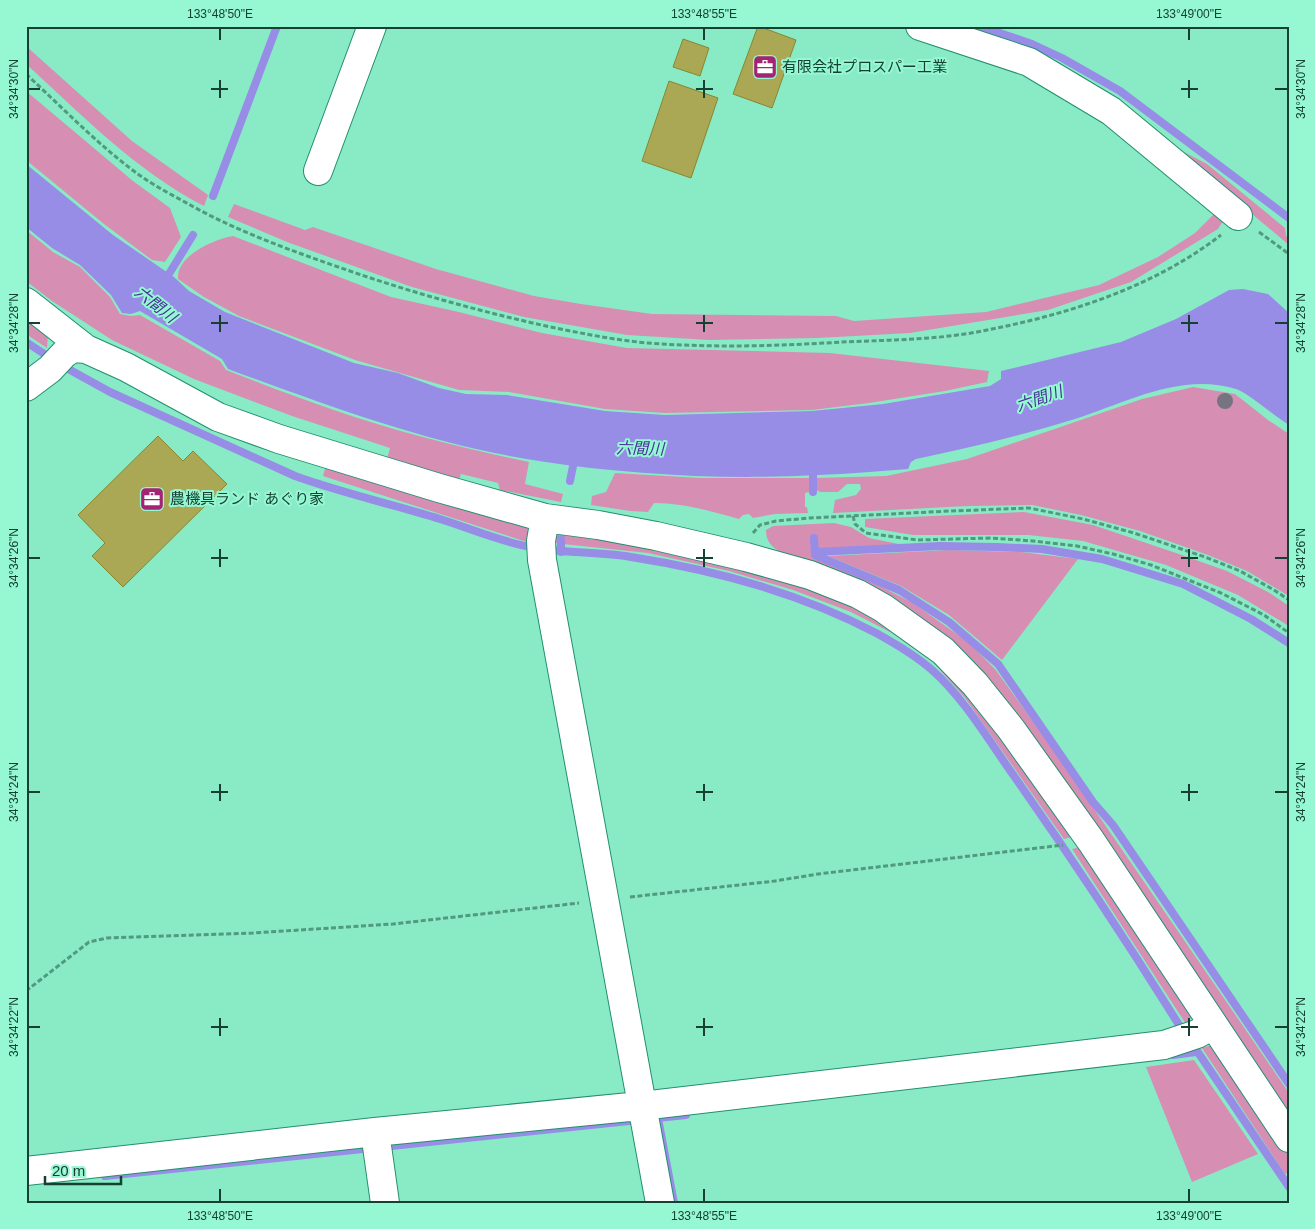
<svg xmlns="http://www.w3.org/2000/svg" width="1315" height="1229" font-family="Helvetica,'Noto Sans JP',sans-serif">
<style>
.green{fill:#d68fb3}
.water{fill:#978de6}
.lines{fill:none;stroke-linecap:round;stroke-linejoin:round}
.stream{stroke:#978de6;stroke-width:8}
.building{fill:#aaa854;stroke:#88862f}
.minor-casing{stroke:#238f6f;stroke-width:30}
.path{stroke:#51997f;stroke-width:3;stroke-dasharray:5 2.5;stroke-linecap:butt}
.minor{stroke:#fff;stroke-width:28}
.tree{fill:#757480}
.ticks{fill:none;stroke:#164132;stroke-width:2}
.labels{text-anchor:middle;stroke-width:4;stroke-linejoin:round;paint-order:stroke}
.poi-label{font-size:15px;fill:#164132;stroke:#95f8d3;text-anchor:start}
.water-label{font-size:16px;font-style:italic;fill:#493198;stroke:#95f8d3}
.neatline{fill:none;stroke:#164132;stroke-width:2}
.ticks-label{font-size:12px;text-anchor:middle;fill:#164132}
</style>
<rect width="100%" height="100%" fill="#88ebc6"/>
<path class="green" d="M26 46 132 141 208 195 204 206C136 171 82 115 26 64Z
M26 91 133 181 170 208 181 237 165 262 152 260 104 224 26 160Z
M1184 152 1207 164 1285 228 1286 236 1289 238V245L1252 214Z
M234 204 305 230 313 227 436 269 534 296 581 304 652 314 836 316 854 321 986 312 1099 285 1158 257 1195 233 1215 213 1225 218 1218 229 1131 282 1048 310 910 333 818 338 709 340 627 335 524 317 412 287 287 242 228 217Z
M26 230 53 252 80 267 110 297 120 314 131 316 140 315 220 361 226 370C262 384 298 398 334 410 397 432 463 448 529 462L525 484 563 494 561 502 500 490 498 483 461 474 459 480 387 459 390 448 292 416 194 379 112 340 52 301 26 281Z
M233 236 391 297 459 312 542 333 627 348 830 353 989 371 987 382 945 391 869 403 812 410 665 413 605 409 509 392 459 390 355 360 239 316 204 297 178 279C178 276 178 271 180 268 188 251 216 239 233 236Z
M26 310 48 334 47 348 26 334Z
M1193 387 1235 394 1268 420 1289 434V596L1247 571 1208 555 1140 531 1081 515 1032 505 968 506 833 513 835 500 856 495 861 489 860 484H847L838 492H820L815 489V478L886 476 967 459 1142 399Z
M327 462 525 522 529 532 530 543 323 476Z
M615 473 701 478H810V492L805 493V507H807L808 513 775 514 753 518 749 514 743 515 739 519C711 511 683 503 654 503L648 512 630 511 591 505 592 496 606 492Z
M1024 512 1093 525 1176 553 1227 571 1268 592 1289 606V626L1238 595 1166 565 1083 541 1028 535H913L865 527V519Z
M834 523 851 527 869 538 904 545 818 549 817 537H811L813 557 874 583 913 603 968 642 995 669 1055 752 1289 1093V1120L1004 700 791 557C778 551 766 546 766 530L773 526Z
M555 528 650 543 843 595 946 661 1080 835 1064 839 965 698 934 663 892 633 851 612 793 590 729 571 648 553 563 544 564 538 558 537V543L548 541Z
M949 550 1021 552 1078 559 1002 660 949 615 901 586 828 556Z
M1081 847 1193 1015 1186 1024 1072 849Z
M1211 1045 1268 1117 1289 1152V1172L1285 1174 1202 1048Z
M1194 1060 1258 1154 1192 1182 1146 1067Z"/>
<path class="water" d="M26 164 113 235 174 277 189 291 225 312 354 363 398 373 439 388 466 394 507 395 605 411 665 415 812 411 883 404 990 386 1001 379V371L1121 342 1176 319 1229 290 1243 289 1268 294 1289 313V425C1275 417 1250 394 1236 389 1180 372 1126 403 1075 419 1023 435 969 448 916 459L911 462 908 469C878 471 848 474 818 475 725 480 630 475 539 461 432 445 329 406 228 369L222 359 140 311 131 314 122 313 111 295 80 265 52 248 26 227Z"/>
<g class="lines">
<path class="stream" d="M979 26 1032 44 1062 58 1120 91 1289 218
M213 196 277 26
M164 282 193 235
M26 342 52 359
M61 365 110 392 295 476C342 493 392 504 440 519 469 528 501 542 531 547 564 554 598 551 631 557 715 570 800 593 876 633 896 644 915 655 932 670 964 698 989 741 1014 776 1073 860 1130 946 1184 1033
M813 467V492
M570 481 575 456
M814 538 815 555 899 590 949 622 998 664 1093 802 1113 825 1289 1084
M561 539V552
M815 552 940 546 997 547 1042 549 1102 559 1183 584 1251 619 1289 643
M1191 1042 1289 1187
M1173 1055 1196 1052
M657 1113 674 1203
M105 1176 686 1115"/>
</g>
<path class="building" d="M758 26 796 40 772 108 733 94Z
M683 39 709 48 700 76 673 67Z
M669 81 718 98 691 178 642 161Z
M158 436 183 461 193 451 227 484 123 587 92 556 105 543 78 515Z"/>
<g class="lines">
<defs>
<path id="minor" d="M920 26 1029 62 1111 111 1238 216
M318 171 372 26
M26 302 86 349
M26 387 50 369 65 353 74 348 86 349 126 367 218 417 279 439 439 488 545 518 598 525 656 536 746 557 810 575 858 594 883 608 943 651 975 684 1011 729 1091 841 1289 1138
M545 518 541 541 542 560 660 1203
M375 1132 385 1203
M26 1171 375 1132 650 1105 1164 1045 1197 1034 1213 1025"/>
</defs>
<use href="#minor" class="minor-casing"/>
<path class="path" d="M26 74C64 109 100 147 142 177 158 188 176 197 192 206 241 233 295 252 347 270 413 293 479 311 546 326 580 333 614 340 648 343 713 348 778 346 842 342 887 340 933 340 977 332 1063 316 1151 289 1221 235
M1259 232 1289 254
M853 516 855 524 866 533 917 540 991 538 1033 541 1077 546 1113 554 1151 565 1221 593 1264 615 1289 633
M753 533 760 525 776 521 809 518 951 511 1029 508 1083 519 1134 533 1205 557 1240 571 1274 590 1289 600
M630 897 775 881 818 874 1063 845
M26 991 89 942 107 938 253 933 393 924 579 903"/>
<use href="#minor" class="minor"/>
</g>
<circle class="tree" cx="1225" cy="401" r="8"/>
<path class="ticks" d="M220 28V40M704 28V40M1189 28V40M220 80V98M704 80V98M1189 80V98M28 89H40M211 89H228M696 89H713M1181 89H1198M1275 89H1288M220 315V332M704 315V332M1189 315V332M28 323H40M211 323H228M696 323H713M1181 323H1198M1275 323H1288M220 549V567M704 549V567M1189 549V567M28 558H40M211 558H228M696 558H713M1181 558H1198M1275 558H1288M220 784V801M704 784V801M1189 784V801M28 792H40M211 792H228M696 792H713M1181 792H1198M1275 792H1288M220 1018V1036M704 1018V1036M1189 1018V1036M28 1027H40M211 1027H228M696 1027H713M1181 1027H1198M1275 1027H1288M220 1189V1202M704 1189V1202M1189 1189V1202"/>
<defs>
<symbol id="office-square" viewBox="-11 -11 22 22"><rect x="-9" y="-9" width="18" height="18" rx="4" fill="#a42373" stroke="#95f8d3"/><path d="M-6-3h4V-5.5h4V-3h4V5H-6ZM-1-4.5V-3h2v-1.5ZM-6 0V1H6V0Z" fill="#fff"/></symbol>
</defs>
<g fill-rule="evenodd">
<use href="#office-square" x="751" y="53" width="28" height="28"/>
<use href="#office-square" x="138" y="485" width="28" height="28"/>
</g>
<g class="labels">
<g class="poi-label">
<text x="782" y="72">有限会社プロスパー工業</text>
<text x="170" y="504">農機具ランド あぐり家</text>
</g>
<g class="water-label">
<text transform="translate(156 304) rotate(38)" y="6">六間川</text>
<text transform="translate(1039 398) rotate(-19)" y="6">六間川</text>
<text transform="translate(640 448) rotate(1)" y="6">六間川</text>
</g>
</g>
<rect width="1315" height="1229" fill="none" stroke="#95f8d3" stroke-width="55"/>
<path d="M45 1176v8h76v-8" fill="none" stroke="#164132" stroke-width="2.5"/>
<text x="52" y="1176" font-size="15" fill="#164132" stroke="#95f8d3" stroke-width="4" paint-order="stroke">20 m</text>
<rect x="28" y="28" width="1260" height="1174" class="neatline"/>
<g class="ticks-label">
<text x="220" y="18">133°48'50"E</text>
<text x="704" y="18">133°48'55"E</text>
<text x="1189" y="18">133°49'00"E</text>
<text transform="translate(14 89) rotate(-90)" y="4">34°34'30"N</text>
<text transform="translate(1301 89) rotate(-90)" y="4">34°34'30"N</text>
<text transform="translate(14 323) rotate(-90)" y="4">34°34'28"N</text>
<text transform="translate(1301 323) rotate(-90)" y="4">34°34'28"N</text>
<text transform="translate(14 558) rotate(-90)" y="4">34°34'26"N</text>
<text transform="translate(1301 558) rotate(-90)" y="4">34°34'26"N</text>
<text transform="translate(14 792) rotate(-90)" y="4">34°34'24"N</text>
<text transform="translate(1301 792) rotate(-90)" y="4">34°34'24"N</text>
<text transform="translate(14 1027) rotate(-90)" y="4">34°34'22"N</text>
<text transform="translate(1301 1027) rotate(-90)" y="4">34°34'22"N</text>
<text x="220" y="1220">133°48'50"E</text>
<text x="704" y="1220">133°48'55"E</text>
<text x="1189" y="1220">133°49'00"E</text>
</g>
</svg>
